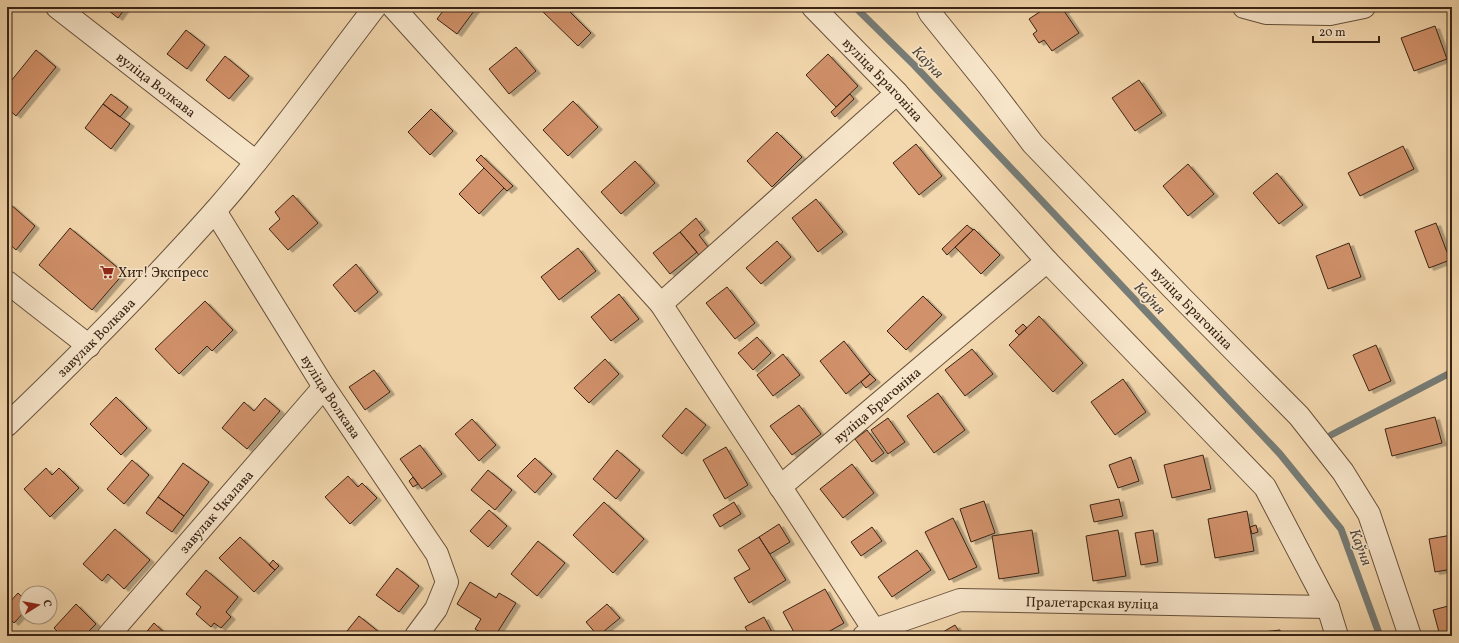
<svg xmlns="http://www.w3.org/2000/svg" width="1459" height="643" font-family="Vollkorn,serif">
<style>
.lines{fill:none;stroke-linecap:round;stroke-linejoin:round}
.stream{stroke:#777c76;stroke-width:7}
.building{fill:#d1916a;stroke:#392415;filter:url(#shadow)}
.minor-casing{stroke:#68513b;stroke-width:24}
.minor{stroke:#f7e5ca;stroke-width:22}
.labels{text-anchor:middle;stroke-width:3;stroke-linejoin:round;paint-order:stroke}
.street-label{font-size:14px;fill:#392415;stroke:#f7e5ca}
.poi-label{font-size:14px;fill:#392415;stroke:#f7e5ca;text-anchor:start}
.water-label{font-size:15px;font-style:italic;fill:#53483d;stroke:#f7e5ca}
</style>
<defs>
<filter id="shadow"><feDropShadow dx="4.5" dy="2.5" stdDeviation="0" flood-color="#0004"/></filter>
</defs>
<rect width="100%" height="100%" fill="#f3d7ad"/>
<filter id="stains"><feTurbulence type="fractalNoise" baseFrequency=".005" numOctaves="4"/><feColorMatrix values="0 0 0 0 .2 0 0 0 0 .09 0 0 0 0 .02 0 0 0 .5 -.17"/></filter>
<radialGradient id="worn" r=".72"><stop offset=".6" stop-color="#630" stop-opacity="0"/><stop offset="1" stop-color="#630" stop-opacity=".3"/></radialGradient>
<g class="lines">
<path class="stream" d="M855 7 914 65 1280 454 1341 529 1380 636
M1331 435 1452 372"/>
</g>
<path class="building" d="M104 7H126L118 18Z
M446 7H477L457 34 437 19Z
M538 7H565L591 33 578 46Z
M1047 7H1065L1066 9 1064 11 1079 33 1052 51 1044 40 1039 43 1033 34 1037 31 1029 19Z
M1435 26 1447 59 1414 71 1401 38Z
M186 30 205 45 187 69 167 54Z
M516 47 536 71 509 94 489 69Z
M36 50 56 67 16 116 7 108V86Z
M828 54 858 86 836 107 806 75Z
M225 56 249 76 229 99 206 80Z
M1139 80 1162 113 1135 131 1112 98Z
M111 94 128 107 120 117 103 104Z
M850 94 854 99 835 117 831 112Z
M573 101 598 127 568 156 543 130Z
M103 104 130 124 111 149 85 128Z
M431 109 453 131 430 155 408 132Z
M777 132 802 157 772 187 747 161Z
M916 144 942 176 919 195 893 163Z
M1403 146 1414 169 1360 196 1348 173Z
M481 155 513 186 507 191 476 160Z
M635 161 655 183 621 214 601 192Z
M1188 164 1214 194 1188 216 1163 186Z
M484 168 504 188 479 214 459 194Z
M1277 173 1303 205 1279 224 1253 193Z
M293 195 318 223 288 250 269 229 280 219 275 212Z
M816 199 843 232 818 252 792 218Z
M10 204 35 226 16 250 7 242V208Z
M696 218 705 230 699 235 708 247 699 255 680 232Z
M1436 223 1450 260 1429 268 1415 231Z
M967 225 973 230 947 255 942 249Z
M70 228 124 273 92 310 39 265Z
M974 229 1000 255 981 274 955 247Z
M680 232 697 252 670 274 653 253Z
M777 241 791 257 761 284 746 268Z
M1349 243 1361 277 1328 289 1316 256Z
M578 248 596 271 559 300 541 277Z
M356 264 378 292 355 312 333 285Z
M727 287 755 323 735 339 706 303Z
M619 294 639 319 611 341 591 317Z
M923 296 942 315 906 350 887 331Z
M205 301 233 330 212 351 207 346 179 374 155 349Z
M1039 316 1083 363 1053 392 1009 345Z
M1023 324 1027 328 1019 335 1015 331Z
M757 337 771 353 753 370 738 353Z
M844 341 870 374 846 394 820 361Z
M1376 345 1391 381 1369 391 1353 355Z
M972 349 993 374 965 396 945 370Z
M783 354 800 375 773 396 757 375Z
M605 359 619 374 589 403 574 388Z
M374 370 390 392 365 410 349 387Z
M870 374 876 380 866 388 861 382Z
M1123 379 1146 412 1115 435 1091 402Z
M938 393 965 430 934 453 907 416Z
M116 397 147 428 121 455 90 424Z
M265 398 280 411 247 449 222 428 244 402 254 411Z
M799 405 821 434 792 455 770 426Z
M686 408 706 425 682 454 662 436Z
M1435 417 1442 443 1392 456 1385 429Z
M888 418 905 442 888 454 871 430Z
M472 419 496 445 479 461 455 434Z
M867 430 884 453 872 462 855 439Z
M420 445 442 474 422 489 400 459Z
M726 447 748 485 725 499 703 460Z
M617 450 640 470 616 499 593 479Z
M1203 455 1211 489 1172 498 1164 465Z
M1131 457 1139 481 1118 488 1109 465Z
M535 458 552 474 535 493 517 476Z
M132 460 149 475 124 504 107 489Z
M183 463 209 482 184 516 158 497Z
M852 464 874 493 843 518 820 489Z
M46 468 52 475 59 468 79 488 50 517 24 489Z
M488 470 512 490 495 510 471 490Z
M348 476 358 487 362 483 377 498 350 524 325 497Z
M413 477 418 484 413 487 409 481Z
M158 497 184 516 172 532 146 513Z
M1119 499 1123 516 1094 522 1090 505Z
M984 501 995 533 971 542 960 509Z
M604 502 644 539 613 573 573 535Z
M734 502 741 514 720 527 713 515Z
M489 510 507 526 488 547 470 531Z
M1247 511 1254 551 1215 558 1208 519Z
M953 518 977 567 949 580 925 532Z
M779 524 790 542 770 554 759 537Z
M1256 525 1258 532 1252 534 1250 527Z
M872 527 882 541 861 556 851 542Z
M115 529 150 560 124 589 108 574 102 581 83 564Z
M1032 530 1039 573 999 579 992 536Z
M1118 530 1126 576 1093 581 1086 536Z
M1153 530 1158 562 1141 565 1135 533Z
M1452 535V569L1435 572 1429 539Z
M240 537 275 570 254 592 219 558Z
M759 537 786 580 749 603 734 578 750 569 738 550Z
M538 541 565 563 537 596 511 574Z
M917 550 931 570 892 597 878 577Z
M273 560 279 566 275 570 269 565Z
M397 568 419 586 399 612 376 595Z
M206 570 238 597 226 612 231 617 221 628 214 623 211 627 196 614 201 607 186 594Z
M470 582 496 598 499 593 516 603 495 636H487L475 629 481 619 457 604Z
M825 589 844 623 821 636H796L783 612Z
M18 593 26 601V610L14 623 7 616V605Z
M76 604 96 624 84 636H62L54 628Z
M607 604 620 618 598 636 586 622Z
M1452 605V636H1440L1433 610Z
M359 616 384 636H343Z
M764 617 774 636H750L745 627Z
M154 623 168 636H143Z
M955 625 962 636H936Z
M1280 630 1281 636H1237V635Z"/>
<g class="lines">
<defs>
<g id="minor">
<path id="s1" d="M57 7 256 162"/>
<path d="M393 7 661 304 874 630"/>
<path id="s2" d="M813 7 897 93 1047 261 1265 487 1328 607 1337 636"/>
<path id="s3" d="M927 7 930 13 988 85 1033 144 1183 299 1299 416 1343 472 1369 514 1410 636"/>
<path d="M1244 7 1266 13 1330 14 1364 7"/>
<path id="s4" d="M215 211 324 387 437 554 447 582 436 609 416 636"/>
<path d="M7 282 89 346"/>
<path d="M661 304 897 93"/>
<path id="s5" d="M7 425C79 356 149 285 215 211 272 146 323 75 375 7"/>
<path id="s6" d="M780 487 1047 261"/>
<path id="s7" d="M108 636 324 387"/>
<path id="s8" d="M864 636 874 630 960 600 1328 607"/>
</g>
</defs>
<use href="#minor" class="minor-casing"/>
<use href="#minor" class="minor"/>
</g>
<defs>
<symbol id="supermarket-bare" viewBox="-9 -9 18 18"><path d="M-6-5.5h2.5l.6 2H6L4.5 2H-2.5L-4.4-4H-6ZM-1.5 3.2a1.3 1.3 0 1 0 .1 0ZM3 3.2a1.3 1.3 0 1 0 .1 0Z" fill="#8f2418" stroke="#f7e5ca" stroke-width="2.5" paint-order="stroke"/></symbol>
</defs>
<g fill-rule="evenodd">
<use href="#supermarket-bare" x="97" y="262" width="20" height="20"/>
</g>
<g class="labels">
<g class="street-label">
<text dy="5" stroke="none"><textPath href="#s2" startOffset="101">вуліца Брагоніна</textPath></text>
<text dy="5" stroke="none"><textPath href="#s1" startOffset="126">вуліца Волкава</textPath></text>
<text dy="5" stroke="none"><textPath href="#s3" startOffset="402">вуліца Брагоніна</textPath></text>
<text dy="5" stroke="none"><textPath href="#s5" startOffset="125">завулак Волкава</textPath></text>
<text dy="5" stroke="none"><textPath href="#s4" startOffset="219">вуліца Волкава</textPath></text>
<text dy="5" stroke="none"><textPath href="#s6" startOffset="127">вуліца Брагоніна</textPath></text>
<text dy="5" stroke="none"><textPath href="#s7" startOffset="165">завулак Чкалава</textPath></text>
<text dy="5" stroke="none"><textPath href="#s8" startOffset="235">Пралетарская вуліца</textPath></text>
</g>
<g class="poi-label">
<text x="118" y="277">Хит! Экспресс</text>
</g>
<g class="water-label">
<text transform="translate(928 62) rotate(46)" y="5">Каўня</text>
<text transform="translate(1150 298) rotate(47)" y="5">Каўня</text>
<text transform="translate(1361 547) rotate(69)" y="5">Каўня</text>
</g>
</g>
<rect width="1459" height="643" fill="none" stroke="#f3d7ad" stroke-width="24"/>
<rect x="8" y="8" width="1443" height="627" fill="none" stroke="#392415" stroke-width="2"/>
<rect x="12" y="12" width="1435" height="619" fill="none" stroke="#392415"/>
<g transform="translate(38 605) rotate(79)"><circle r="19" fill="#f7e5ca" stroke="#ab9882"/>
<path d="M0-3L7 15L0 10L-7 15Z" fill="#8f2418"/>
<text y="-6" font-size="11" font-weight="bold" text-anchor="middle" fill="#392415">С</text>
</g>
<path d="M1313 36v6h66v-6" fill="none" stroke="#392415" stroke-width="2"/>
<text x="1319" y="36" font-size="12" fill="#392415" stroke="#f7e5ca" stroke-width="3" paint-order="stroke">20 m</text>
<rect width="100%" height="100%" filter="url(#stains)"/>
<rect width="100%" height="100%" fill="url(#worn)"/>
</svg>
